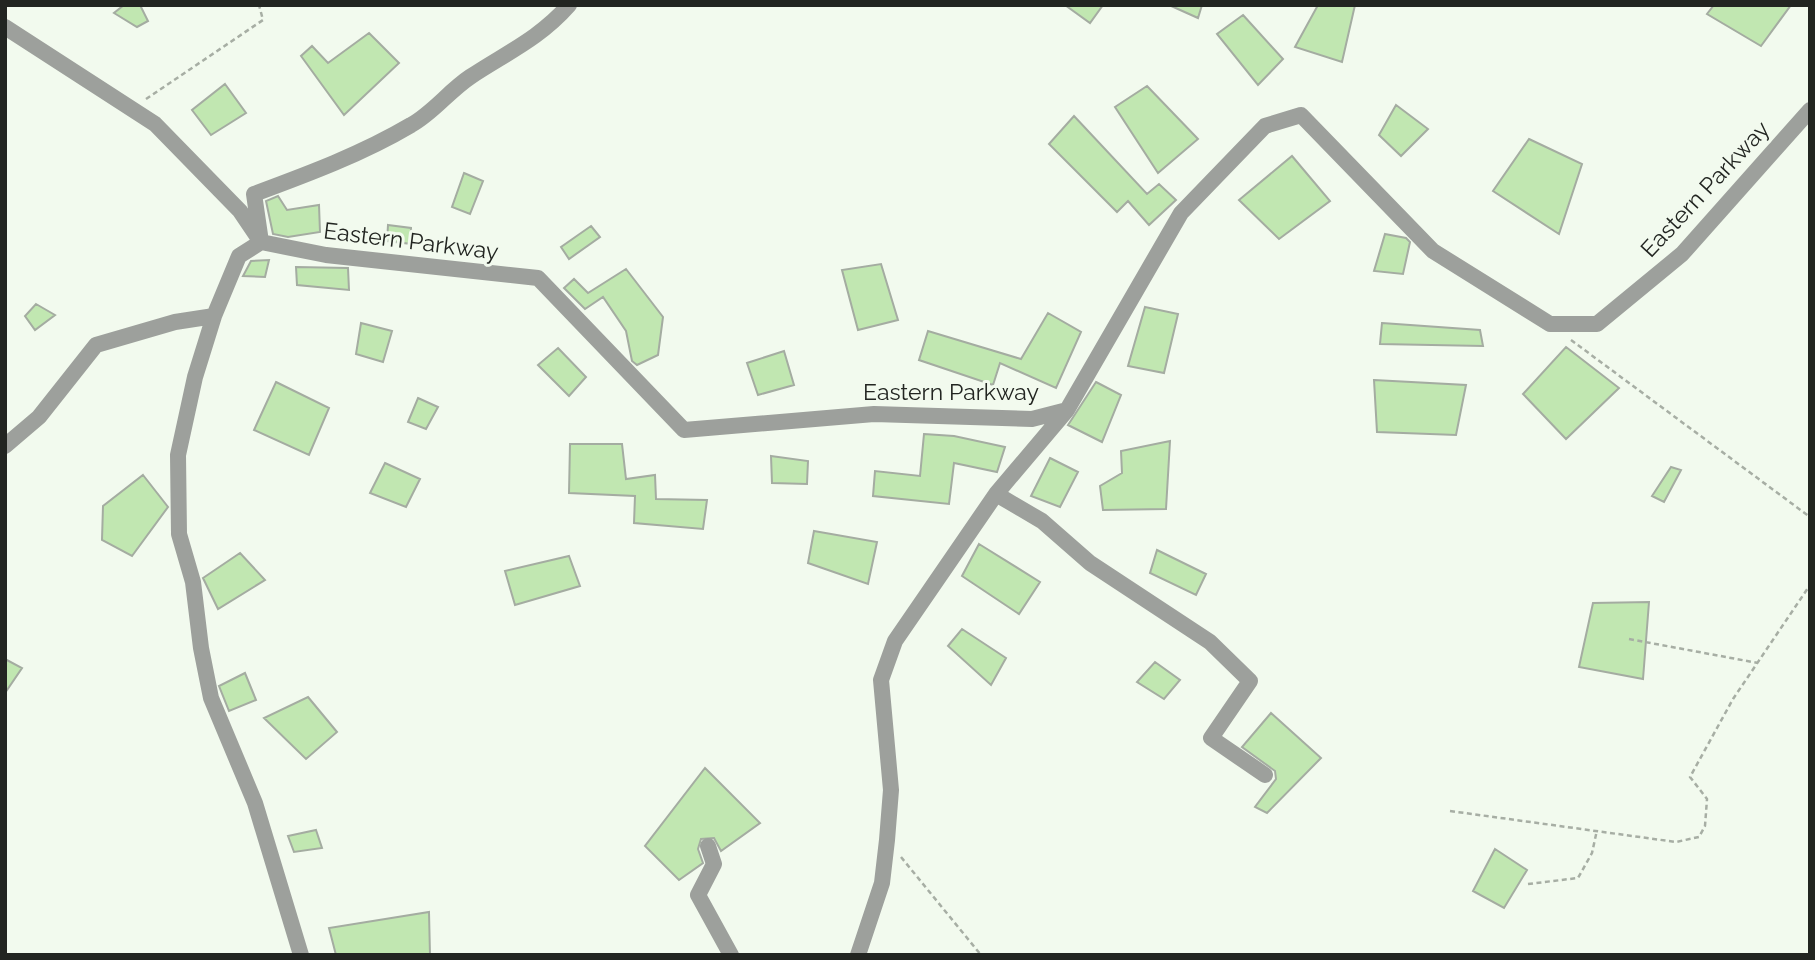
<svg xmlns="http://www.w3.org/2000/svg" width="1815" height="960" font-family="Raleway,sans-serif">
<style>
.building{fill:#c1e7b1;stroke:#a4aca1;stroke-width:2}
.lines{fill:none;stroke-linecap:round;stroke-linejoin:round}
.path{stroke:#a7aea4;stroke-width:2.5;stroke-dasharray:5 3.5;stroke-linecap:butt}
.minor{stroke:#9da09c;stroke-width:16}
.labels{text-anchor:middle;stroke-width:6;stroke-linejoin:round;paint-order:stroke}
.street-label{font-size:23px;fill:#222521;stroke:#f2faee}
</style>
<rect width="100%" height="100%" fill="#f2faee"/>
<path class="building" d="M124 5H140L148 21 137 27 114 13Z
M1065 5H1103L1090 23Z
M1169 5H1202L1198 18Z
M1318 5H1355L1342 62 1295 47Z
M1714 5H1791L1761 46 1707 14Z
M1243 15 1283 59 1258 85 1217 34Z
M369 33 399 63 344 115 301 56 312 46 328 63Z
M225 84 246 113 211 135 192 110Z
M1147 86 1198 139 1158 173 1115 107Z
M1396 105 1428 129 1401 156 1379 135Z
M1074 116 1147 194 1159 184 1176 200 1149 225 1128 201 1117 212 1049 144Z
M1529 139 1582 164 1559 234 1493 191Z
M1292 156 1330 201 1279 239 1239 200Z
M464 173 483 181 470 214 452 207Z
M278 196 287 210 319 205 320 232 288 237 273 234 266 201Z
M388 225 411 228 412 244 387 241Z
M591 226 600 237 569 259 561 247Z
M1385 234 1406 238 1410 242 1403 274 1374 271Z
M269 260 265 277 243 276 251 261Z
M881 264 898 320 858 330 842 270Z
M296 267 348 268 349 290 297 285Z
M626 269 663 317 658 355 637 365 632 361 626 331 603 297 585 309 564 288 574 279 588 293Z
M36 304 55 315 35 330 25 316Z
M1145 307 1178 314 1164 373 1128 366Z
M1048 313 1081 332 1056 388 1000 363 993 385 919 360 928 331 1021 359Z
M361 323 392 331 383 362 356 354Z
M1382 323 1480 330 1483 346 1380 344Z
M1566 347 1619 388 1566 439 1523 394Z
M558 348 586 377 569 396 538 365Z
M784 351 794 385 758 395 747 363Z
M1374 380 1466 385 1456 435 1377 432Z
M276 382 329 408 309 455 254 430Z
M1096 382 1121 395 1102 442 1068 425Z
M418 398 438 407 426 429 408 422Z
M924 434 954 436 1005 447 997 472 954 463 949 504 873 496 875 471 920 476Z
M1170 441 1166 509 1103 510 1100 486 1122 473 1121 451Z
M570 444H622L626 479 655 475 656 499 707 500 703 529 634 523 635 496 569 493Z
M771 456 808 461 807 484 772 483Z
M1050 458 1078 472 1060 507 1031 496Z
M385 463 420 479 406 507 370 493Z
M1671 467 1681 470 1664 502 1652 496Z
M143 475 168 507 132 556 102 540 103 506Z
M814 531 877 542 868 584 808 563Z
M979 544 1040 582 1019 614 962 576Z
M1157 550 1206 574 1196 595 1150 573Z
M240 553 265 580 218 609 203 578Z
M569 556 580 586 515 605 505 571Z
M1649 602 1643 679 1579 667 1593 603Z
M962 629 1006 658 991 685 948 646Z
M5 659 22 668 5 693Z
M1155 662 1180 680 1164 699 1137 682Z
M245 673 256 700 229 711 219 686Z
M308 697 337 732 306 759 264 718Z
M1271 713 1321 758 1267 813 1255 807 1276 779 1275 771 1242 747Z
M705 768 760 823 721 851 714 838 701 839 698 849 703 863 679 880 645 846Z
M316 830 322 848 294 852 288 836Z
M1495 849 1527 870 1504 908 1473 891Z
M429 912 430 955H336L329 928Z"/>
<g class="lines">
<path class="path" d="M146 99 263 20 259 5
M1571 340 1810 517
M1629 639 1758 663
M1450 811 1676 842 1699 837 1705 826 1707 799 1690 777 1733 699 1810 585
M901 857 981 955
M1528 884 1578 878 1592 853 1597 830"/>
<path class="minor" d="M5 27 155 124 240 211 261 242 326 255 538 278 684 430 874 414 1032 419 1067 410 1181 213 1265 126 1301 115 1433 251 1550 324H1597L1682 254 1810 110
M214 316 195 377 178 455 179 534 193 582 201 648 211 698 255 803 301 955
M5 446 39 417 96 345 175 322 214 316 239 256 261 242 254 194C308 174 362 154 411 125 433 113 449 91 470 77 506 53 539 39 569 5
M996 494 1042 521 1090 563 1210 642 1250 681 1211 738 1265 775
M708 846 714 864 698 895 731 955
M858 955 882 883 887 840 891 790 881 680 895 641 996 494 1067 410"/>
</g>
<g class="labels">
<g class="street-label">
<text transform="translate(1705 189) rotate(-47)" y="8">Eastern Parkway</text>
<text transform="translate(411 241) rotate(7)" y="8">Eastern Parkway</text>
<text x="951" y="400">Eastern Parkway</text>
</g>
</g>
<rect width="1815" height="960" fill="none" stroke="#222521" stroke-width="14"/>
</svg>
